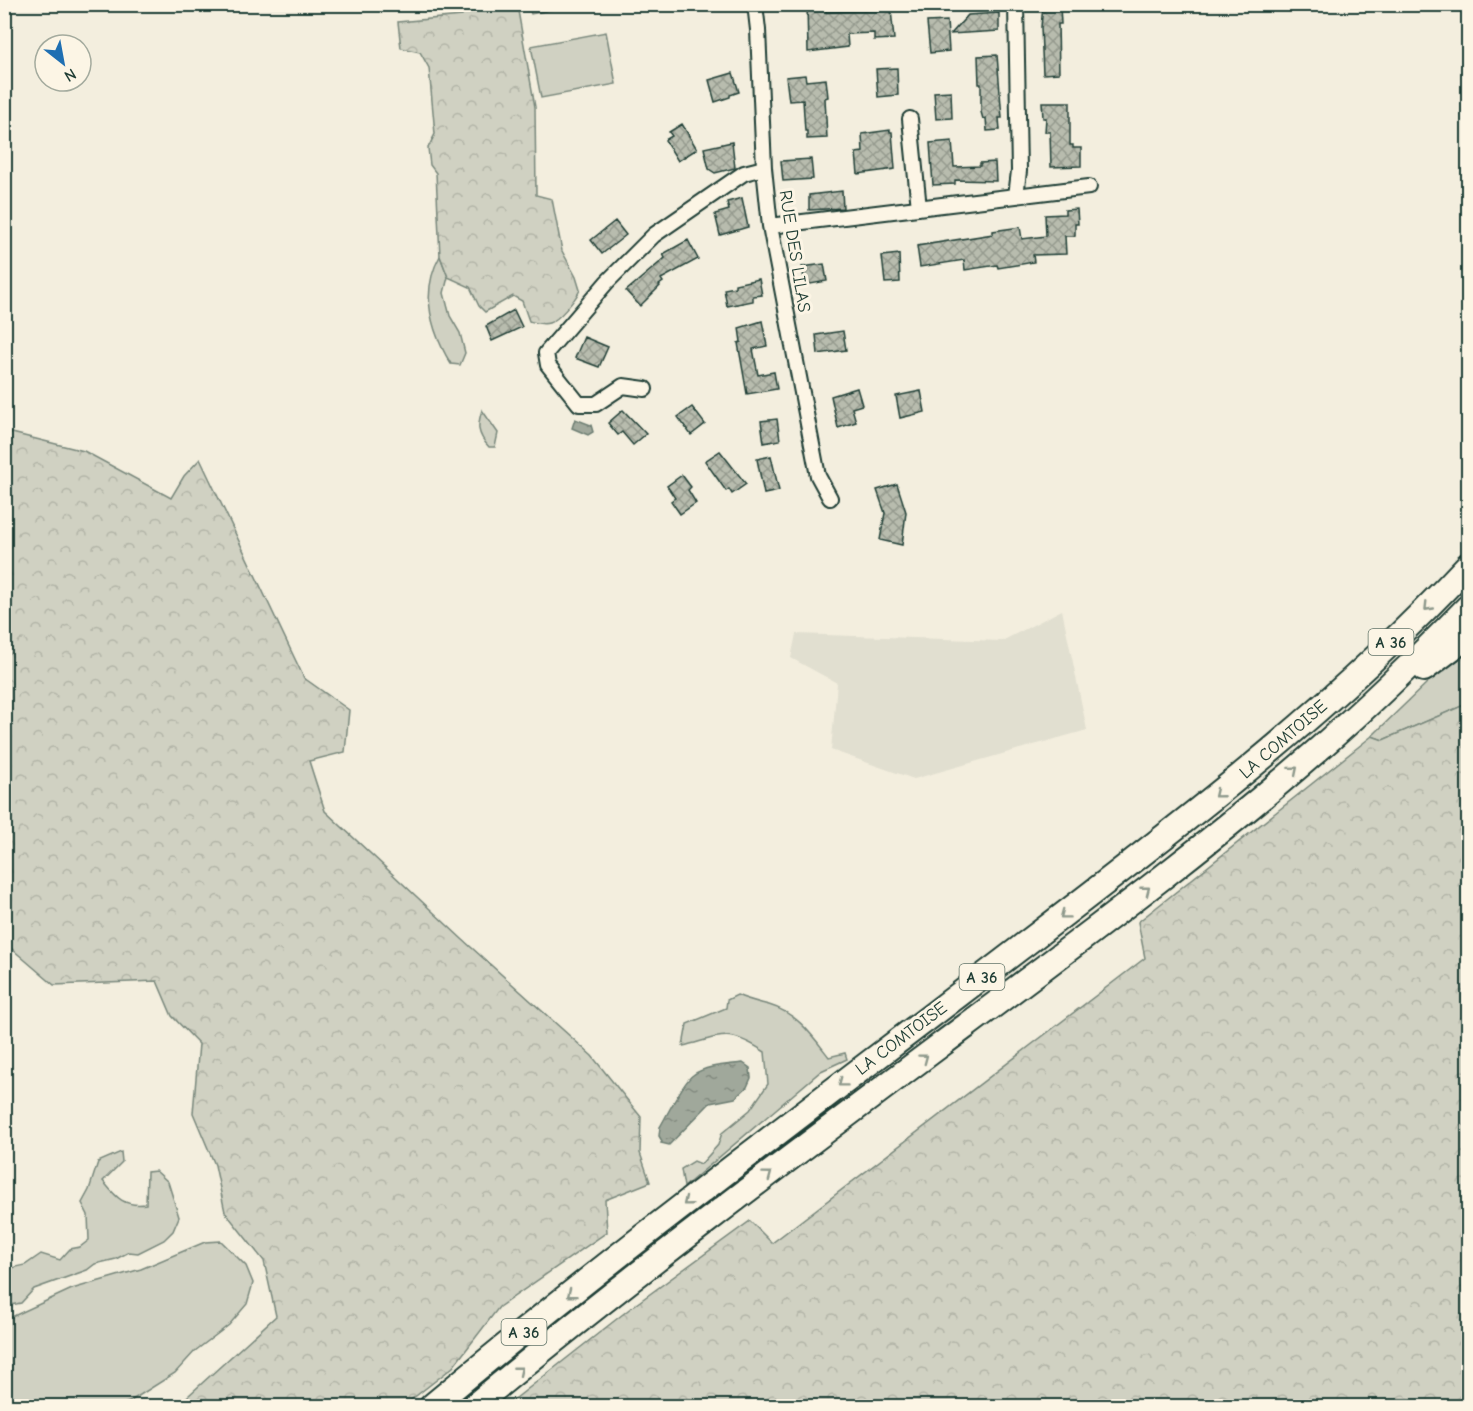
<svg xmlns="http://www.w3.org/2000/svg" width="1473" height="1411" font-family="'Comic Neue',sans-serif">
<style>
.built{fill:#e1dfd0}
.green{fill:#d0d1c2;stroke:#78877b;stroke-width:1.5}
.forest{fill:url(#forest-crowns);stroke:#78877b;stroke-width:1.5}
.water{fill:url(#water-ripples);stroke:#6c7d72;stroke-width:1.5}
.building{fill:url(#building-cross-hatch);stroke:#1f3d34;stroke-width:1.5}
.lines{fill:none;stroke-linecap:round;stroke-linejoin:round}
.street-casing{stroke:#1f3d34;stroke-width:18}
.highway-casing{stroke:#1f3d34;stroke-width:28}
.street{stroke:#fcf5e5;stroke-width:14}
.highway{stroke:#fcf5e5;stroke-width:24}
.oneway{stroke:#8e998c}
.labels{text-anchor:middle;stroke-width:6;stroke-linejoin:round;paint-order:stroke}
.shield{fill:#fcf5e5;stroke:#617469;stroke-width:1.5}
.shield-label{font-size:16px;font-weight:bold;fill:#1f3d34}
.street-label{font-size:18px;fill:#1f3d34;stroke:#fcf5e5}
</style>
<defs>
<pattern id="forest-crowns" width="20" height="18" patternUnits="userSpaceOnUse" patternTransform="scale(1.5)"><rect width="20" height="18" fill="#d0d1c2"/><path d="M2 6a3 3 0 1 1 6 0M12 15a3 3 0 1 1 6 0" fill="none" stroke="#b2b4a7"/></pattern>
<pattern id="water-ripples" width="26" height="14" patternUnits="userSpaceOnUse" patternTransform="scale(1.5)"><rect width="26" height="14" fill="#a0a89b"/><path d="M2 4q2-2 4 0t4 0M15 11q2-2 4 0t4 0" fill="none" stroke="#828a7f"/></pattern>
<pattern id="building-cross-hatch" width="8" height="8" patternUnits="userSpaceOnUse" patternTransform="scale(1.5)"><rect width="8" height="8" fill="#b8bcae"/><path d="M0 0l8 8M0 8l8-8" fill="none" stroke="#959a8e"/></pattern>
</defs>
<rect width="100%" height="100%" fill="#f3eede"/>
<filter id="ink" filterUnits="userSpaceOnUse"><feTurbulence type="fractalNoise" baseFrequency=".0167" numOctaves="2"/><feDisplacementMap in="SourceGraphic" scale="12" xChannelSelector="R" yChannelSelector="G"/><feConvolveMatrix kernelMatrix="1 2 1 2 8 2 1 2 1" color-interpolation-filters="sRGB"/></filter>
<g filter="url(#ink)">
<path class="built" d="M1062 610 1087 730 914 779 831 750 837 683 791 658 796 634 1002 641Z"/>
<path class="green" d="M528 5V4L574 5 531 14Z
M606 32 616 84 541 98 531 46Z
M440 256 448 277 444 293 450 316 460 333 465 353 460 365 451 364C431 331 420 292 440 256Z
M482 410 498 433 495 447H489C477 434 477 426 482 410Z
M1468 651V699L1462 706 1383 740 1372 736 1430 680Z
M737 995C748 1000 758 1002 769 1005 797 1013 812 1035 829 1057L845 1053 847 1059 821 1071 684 1187 681 1169 694 1161 701 1164 718 1145 722 1133 750 1110 768 1084 765 1052C728 1028 723 1036 683 1046L687 1024 726 1008 727 1000Z
M121 1152 122 1162 103 1181C116 1197 123 1207 146 1204L147 1172 156 1171 168 1182 179 1217 173 1231 164 1240 138 1253 129 1252 116 1259 95 1264 87 1270 34 1289 21 1303 5 1306V1267L7 1269 25 1265 41 1254 60 1260 70 1249 80 1247 89 1240 88 1215 82 1203 89 1190 98 1162Z
M221 1241 246 1266 253 1283 247 1304 229 1325 195 1351 175 1373 129 1402 119 1406H5V1320L72 1289 141 1269 205 1242Z"/>
<path class="forest" d="M462 5H517L535 107 536 195 552 199 562 251 576 277 580 290C575 300 559 320 549 323 542 325 536 323 529 321L522 301 513 296 485 312 479 306 470 287 448 277 440 256 436 173 430 165 428 148 435 134 429 68 420 52 401 48 398 22 462 16Z
M4 431 84 451 171 498 184 476 200 459 304 678 349 710 345 752 309 761 325 811 462 939 592 1056 641 1117 640 1153 650 1182 605 1200 607 1232 499 1307 453 1367 403 1406H177L276 1316 264 1261 225 1212 215 1165 193 1113 199 1044 172 1016 157 981 54 985 5 943Z
M1468 699V1406H506L632 1307 750 1221 772 1243 1145 958 1138 922 1372 736 1383 740 1462 706Z"/>
<path class="water" d="M575 419 591 425 593 432 588 435 572 428Z
M743 1063 750 1068 751 1078 747 1087 735 1098 710 1103 669 1145 661 1143 662 1141 659 1136 660 1127C667 1115 683 1082 693 1075 706 1065 728 1065 743 1063Z"/>
<path class="building" d="M807 4H826V12L891 10 894 39 874 40V33L847 34 848 47 808 52Z
M1043 6H1060L1061 24H1058L1059 73 1043 74 1041 27Z
M999 13V31L951 34 968 15Z
M947 21 949 51 930 53 927 22Z
M997 55 1002 118H999L1000 130 987 131 986 118 983 119 981 112V84H979L978 56Z
M897 68 898 95 878 97 876 69Z
M733 73 739 92 730 95V97L715 102 709 80Z
M805 75 806 81 826 79 828 97 825 98 827 138 807 139V131H805L803 100 789 101 786 77Z
M951 91 952 118 936 119 934 92Z
M1042 102H1070V145H1073V148H1081V166L1051 167 1050 132H1045L1046 118H1043Z
M682 124 697 149 678 161 665 140 672 136 669 132Z
M890 130V132H892L895 169 858 174 856 153 863 152 862 134Z
M952 141 954 167 980 166V163L995 162 996 181 955 180V184L933 185 930 143Z
M732 142 735 168 715 173 709 169 704 148Z
M811 159 813 179 783 181 781 161Z
M842 191 843 208 809 210V195Z
M742 198 748 227 720 235 715 214 729 210 727 202Z
M1077 209 1078 224H1075V236H1065L1066 254 1033 255 1034 262 998 268 997 265 965 270 964 260 920 267 917 246 993 234V231L1020 227 1022 239 1046 236 1045 215 1065 214V210Z
M615 221 626 235 602 254 591 240Z
M688 240 698 259 661 279 663 282 659 285 660 286 640 306 626 291 665 258 663 254Z
M899 254 900 282 885 283 882 256Z
M824 264 827 281 805 285 802 267Z
M759 279 762 295 753 296V301L727 306 724 289 735 287V284Z
M514 310 522 327 492 341 486 326Z
M762 321 767 346 753 349 758 375 774 372 777 389 747 394 738 343 741 342 739 328Z
M843 331 846 350 818 354 816 335Z
M584 337 608 347 599 367 575 358Z
M857 388 862 405 852 408 856 422 838 428 831 396Z
M921 391 925 412 900 418 896 396Z
M692 407 705 424 691 435 678 417Z
M623 410 646 434 633 445 622 432 618 435 608 423Z
M777 419 780 440 764 443 761 421Z
M720 451 746 484 732 494 729 489 726 491 705 461Z
M771 456 779 491 764 494 757 459Z
M682 475 691 487 688 490 696 503 680 514 671 501 675 498 667 486Z
M897 484 906 512 902 545 880 540 885 513 877 490Z"/>
<g class="lines">
<defs>
<path id="street" d="M755 4 758 30 764 168 770 226 818 476 830 498
M1016 4 1019 171 1016 196
M910 119 919 208
M770 226 1089 187
M645 389 623 386 596 404H579L548 365 546 353 607 282 654 235 744 173 764 168"/>
<path id="highway" d="M1424 669 1468 636
M432 1406C623 1247 823 1099 1020 948 1176 829 1334 709 1468 565
M474 1406C633 1274 800 1150 966 1026 1086 936 1207 847 1320 748 1371 704 1420 656 1468 607"/>
</defs>
<use href="#street" class="street-casing"/>
<use href="#highway" class="highway-casing"/>
<use href="#street" class="street"/>
<use href="#highway" class="highway"/>
</g>
<defs><path id="oneway-chevron" d="M-2-3.5L2.5 0L-2 3.5" fill="none" stroke-width="1.6" stroke-linecap="round" stroke-linejoin="round" transform="scale(1.5)"/></defs>
<g class="oneway">
<use href="#oneway-chevron" transform="translate(1428 607) rotate(134)"/>
<use href="#oneway-chevron" transform="translate(1294 770) rotate(-40)"/>
<use href="#oneway-chevron" transform="translate(1218 794) rotate(141)"/>
<use href="#oneway-chevron" transform="translate(1146 890) rotate(-38)"/>
<use href="#oneway-chevron" transform="translate(1064 915) rotate(143)"/>
<use href="#oneway-chevron" transform="translate(924 1058) rotate(-37)"/>
<use href="#oneway-chevron" transform="translate(842 1083) rotate(143)"/>
<use href="#oneway-chevron" transform="translate(768 1175) rotate(-37)"/>
<use href="#oneway-chevron" transform="translate(687 1202) rotate(141)"/>
<use href="#oneway-chevron" transform="translate(571 1294) rotate(142)"/>
<use href="#oneway-chevron" transform="translate(519 1370) rotate(-39)"/>
</g>
</g>
<g class="labels">
<g class="shield">
<rect x="1368.5" y="629" width="45" height="26" rx="4.5"/>
<rect x="959.5" y="964" width="45" height="26" rx="4.5"/>
<rect x="501.5" y="1319" width="45" height="26" rx="4.5"/>
</g>
<g class="shield-label">
<text x="1391" y="648">A 36</text>
<text x="982" y="983">A 36</text>
<text x="524" y="1338">A 36</text>
</g>
<g class="street-label">
<text transform="translate(795 251) rotate(81)" y="6">RUE DES LILAS</text>
<text transform="translate(1283 739) rotate(-41)" y="6">LA COMTOISE</text>
<text transform="translate(901 1038) rotate(-37)" y="6">LA COMTOISE</text>
</g>
</g>
<rect width="1473" height="1411" fill="none" stroke="#fcf5e5" stroke-width="24"/>
<rect x="12" y="12" width="1449" height="1387" fill="none" stroke="#1f3d34" stroke-width="2" filter="url(#ink)"/>
<g transform="translate(63 63) rotate(149)"><circle r="28" fill="#fcf5e5" stroke="#a4ab9e" stroke-width="1.5"/>
<path d="M0-4.5L10 22L0 15L-10 22Z" fill="#1f6fb2"/>
<text y="-9" font-size="16" font-weight="bold" text-anchor="middle" fill="#1f3d34">N</text>
</g>
</svg>
